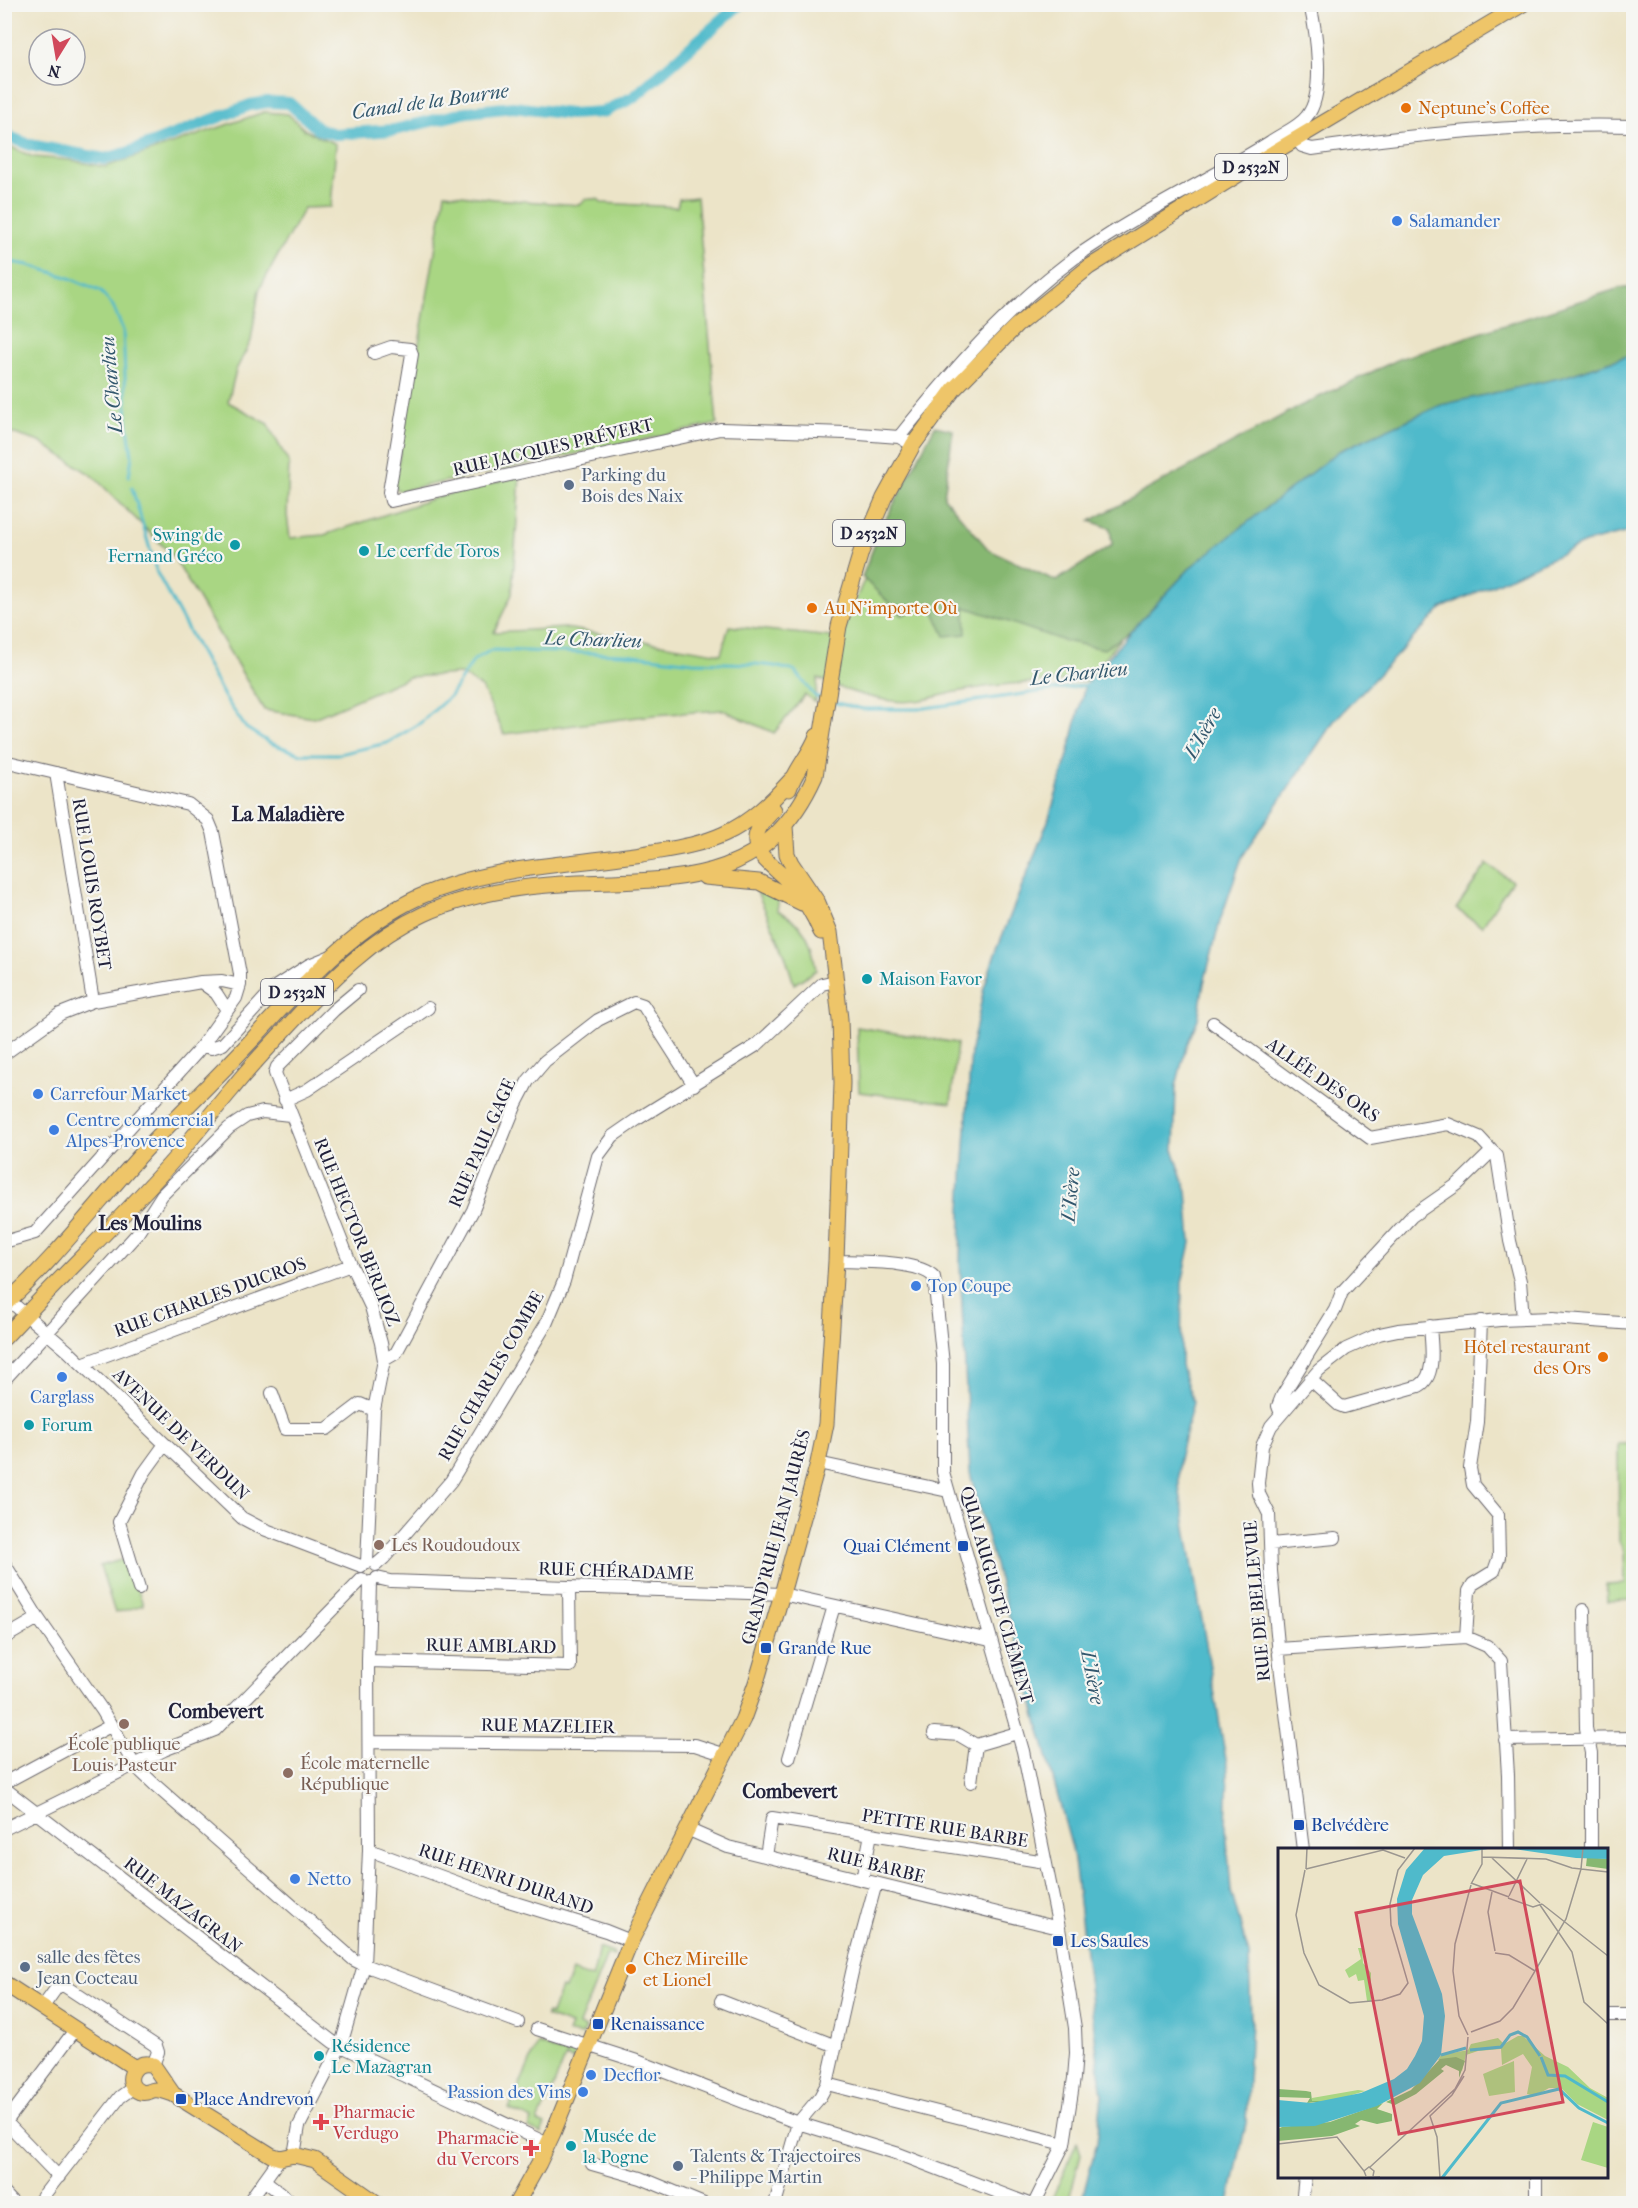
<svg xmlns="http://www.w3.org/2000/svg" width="1638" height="2208" font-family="'IM FELL French Canon',serif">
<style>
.green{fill:#a9d683;stroke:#667c5f;stroke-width:1.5}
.forest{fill:#86b771;stroke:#546c56;stroke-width:1.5}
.water{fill:#4fbacb;stroke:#386e83;stroke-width:1.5}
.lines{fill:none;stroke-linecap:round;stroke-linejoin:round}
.stream{stroke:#4fbacb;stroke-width:3}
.canal{stroke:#4fbacb;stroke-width:12}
.minor-casing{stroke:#69666c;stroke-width:14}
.major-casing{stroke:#69666c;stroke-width:17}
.minor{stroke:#fff;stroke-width:12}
.major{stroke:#eec569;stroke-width:15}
.food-dot{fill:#e8710a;stroke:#f6f6f2;stroke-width:2}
.shop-dot{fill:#3f7fe0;stroke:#f6f6f2;stroke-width:2}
.service-dot{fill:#5c6f8a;stroke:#f6f6f2;stroke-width:2}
.culture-dot{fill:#0f9aa8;stroke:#f6f6f2;stroke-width:2}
.education-dot{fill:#8d6e63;stroke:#f6f6f2;stroke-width:2}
.transit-dot{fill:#1a4fb4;stroke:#f6f6f2;stroke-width:2}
.health-dot{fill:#e0444e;stroke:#f6f6f2;stroke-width:2}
.labels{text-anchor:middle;stroke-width:4.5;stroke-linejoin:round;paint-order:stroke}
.shield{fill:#f6f6f2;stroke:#626272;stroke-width:1.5}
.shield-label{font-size:16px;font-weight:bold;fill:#22223b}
.food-label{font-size:18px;fill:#c56008;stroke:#f6f6f2;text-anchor:start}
.shop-label{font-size:18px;fill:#366cbe;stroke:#f6f6f2;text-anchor:start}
.street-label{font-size:18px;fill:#22223b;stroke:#f6f6f2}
.service-label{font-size:18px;fill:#4e5e75;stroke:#f6f6f2;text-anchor:start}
.culture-label{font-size:18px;fill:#0d838f;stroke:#f6f6f2;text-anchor:start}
.education-label{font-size:18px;fill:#785e54;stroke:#f6f6f2;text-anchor:start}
.transit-label{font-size:18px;fill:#164399;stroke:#f6f6f2;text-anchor:start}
.health-label{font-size:18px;fill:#be3a42;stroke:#f6f6f2;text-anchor:start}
.water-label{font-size:20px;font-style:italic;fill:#32576d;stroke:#f6f6f2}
.neighbourhood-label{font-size:20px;font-weight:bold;fill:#22223b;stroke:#f6f6f2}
.inset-river{fill:none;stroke:#4fbacb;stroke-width:3}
.inset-road{fill:none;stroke:#9b9690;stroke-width:1.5}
.view{fill:#d1495b;fill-opacity:0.15;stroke:#d1495b;stroke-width:3}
.inset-edge{fill:none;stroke:#22223b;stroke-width:3}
</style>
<rect width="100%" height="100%" fill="#f6f6f2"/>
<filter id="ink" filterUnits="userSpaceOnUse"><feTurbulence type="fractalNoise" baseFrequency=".0167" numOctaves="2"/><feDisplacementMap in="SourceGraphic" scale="12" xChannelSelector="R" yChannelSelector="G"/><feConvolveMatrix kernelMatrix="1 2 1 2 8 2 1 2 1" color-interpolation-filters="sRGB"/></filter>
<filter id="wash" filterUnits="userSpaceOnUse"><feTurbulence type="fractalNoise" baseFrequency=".008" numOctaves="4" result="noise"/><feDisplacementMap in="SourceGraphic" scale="24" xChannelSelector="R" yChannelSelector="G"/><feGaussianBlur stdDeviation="1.35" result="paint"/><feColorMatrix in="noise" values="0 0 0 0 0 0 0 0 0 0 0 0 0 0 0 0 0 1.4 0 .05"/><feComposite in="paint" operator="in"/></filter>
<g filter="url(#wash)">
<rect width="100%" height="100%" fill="#ece4c8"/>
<path class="green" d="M264 112 288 114 305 130 336 144 331 207 304 208 259 290 251 341 236 370 228 402 267 423 289 463 287 515 290 538 324 535 441 496 520 476 512 594 494 632 565 628 721 654 729 626 840 638 861 587 912 485 978 536 990 590 1120 639 1086 681C1043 681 998 683 956 692 934 697 916 704 893 701 867 698 841 689 818 678L815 702 805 695 774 733 723 710 654 715 504 734 482 688 461 674 409 677 314 718 264 710 173 556 93 476 40 442 5 431 4 144 33 157 70 160 105 167Z
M445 193 494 199 580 205 585 199H598L602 203 677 207 679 199 697 197 717 424 400 491 394 487Z
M1487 864 1512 881 1482 926 1456 909Z
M757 892 779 898 777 910C805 924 812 940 816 970L794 984 785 955Z
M857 1027 957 1043 951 1103 859 1092Z
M1618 1444H1633V1600L1607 1601 1606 1585 1625 1584 1624 1552 1619 1541Z
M128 1558 143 1605 115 1613 100 1566Z
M599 1948 613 1953 614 1957 607 1955 579 2025 586 2028 582 2035 568 2033 571 2025 546 2016 547 2013 551 2014 561 1988 565 1989 572 1971 592 1978C596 1968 596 1958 599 1948Z
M538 2044 561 2053 564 2045 577 2050 573 2060 566 2057 538 2122 545 2125 541 2134 529 2128 532 2120 509 2109Z
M1077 2142 1081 2154 1068 2203H1050Z"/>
<path class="forest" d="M1620 288H1633V354L1564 377 1193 565 1131 631 1104 649 1064 641 965 607 966 634 945 636 930 603 902 615 862 577 881 528 935 426 953 430 944 497 989 550 1056 581 1112 545 1110 528 1090 521 1294 409 1399 359Z"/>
<path class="water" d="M1633 354V531L1585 543 1442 608 1334 721 1242 857 1220 921 1204 983 1198 1019 1186 1047 1176 1086 1174 1152 1187 1191 1191 1243 1182 1283 1181 1366 1193 1402 1179 1459V1487L1228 1771 1226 1827 1231 1891 1249 1955 1251 2021 1246 2123 1229 2203H1081L1097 2142 1102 2095 1073 1852 970 1473 960 1264 961 1209 971 1050 984 988 995 954 1048 821 1068 755 1085 685 1131 631 1193 565 1339 451 1441 405 1564 377Z"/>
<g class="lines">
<path class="stream" d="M4 261 29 265 67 277 100 291 113 306 123 330 127 420 132 456 129 476
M132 488 157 573 225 698 246 728 270 743 301 754H339L387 743 419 724 450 696 474 660 491 650 625 654 693 662 755 664 774 666 795 671 815 696 823 699
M832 702 863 709H918L1087 685"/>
<path class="canal" d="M4 132 12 138 30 145 105 159 127 153 250 105 268 102 289 103 318 129 335 134 394 130 467 112 513 107 570 114 603 112 634 97 740 4"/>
</g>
</g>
<g filter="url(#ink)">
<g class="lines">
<defs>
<path id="minor" d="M1297 139 1302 146 1312 149C1418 134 1526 123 1634 126
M374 353 391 347 410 349 412 354 389 492 391 501 720 429 846 433 899 437 913 445
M899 437C959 362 1023 289 1104 238 1158 203 1216 176 1270 142 1281 134 1299 127 1307 116 1326 93 1316 31 1310 4
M4 761 188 804 208 820 213 832 240 974V985L236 998 198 1051 35 1233 4 1242
M56 773 93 1001
M201 982 216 993 227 1010
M358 990 334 1010 277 1067 275 1073 351 1265 371 1307 381 1343 384 1360 374 1410 367 1562
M1213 1023 1370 1138 1448 1124 1479 1137 1492 1151 1497 1156 1510 1241 1520 1281 1523 1319
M202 1046 211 1048 223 1044 275 987 309 965 331 956
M4 1054 60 1014 93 1001 201 982 222 981 240 985
M285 1100 307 1090 428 1008
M836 1261C860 1262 919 1260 934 1277L943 1364V1472L1023 1751 1059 1928 1075 2028 1076 2053 1074 2078 1064 2144 1034 2204
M4 1296 68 1351 242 1518 261 1528 361 1566
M384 1360 396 1353 473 1210 516 1104 528 1081 545 1061 598 1020 634 1002 643 1005 694 1085
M82 1364 351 1265
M1310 1379 1339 1405 1344 1407 1419 1386C1437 1376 1431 1344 1430 1326
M4 1380 137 1234 162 1195 229 1128 247 1116 263 1112 290 1115
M272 1393 285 1429H327L360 1404 374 1410
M1281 1414 1278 1406 1282 1396 1335 1310 1342 1292 1412 1216 1458 1184 1492 1151
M818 1463 948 1491
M1271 1544 1335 1538
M4 1563 38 1618 102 1710 135 1766 155 1785 354 1960 364 1965 518 2022
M376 1565 384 1558 451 1481 546 1324 564 1281 598 1156 613 1136 639 1118 757 1045 822 984 836 981
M377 1578 390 1581 782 1594 990 1640
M139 1589 119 1522 144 1473 165 1444
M1584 1610 1586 1728 1591 1753V1850
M1466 1637 1469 1591 1473 1584 1494 1571 1499 1557 1498 1515 1473 1485 1470 1468 1477 1422 1481 1321
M4 1638 38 1618
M1278 1649 1466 1637 1487 1646 1501 1661 1508 1775 1509 1850
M368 1661 570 1666 569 1587
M934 1733 959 1735 976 1745
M1505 1740 1634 1738
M369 1742 695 1745 726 1755
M789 1758 834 1606
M971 1782 976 1745 1017 1733
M4 1783 112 1725
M4 1788 333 2042 548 2144
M4 1829 164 1750 215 1730 362 1579
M687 1829 728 1847 1059 1928
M369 1850 499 1898 606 1931 631 1941
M1303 1850 1280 1665 1271 1571 1269 1514 1259 1494 1258 1483 1262 1446 1271 1426 1319 1370 1346 1349 1379 1334 1398 1330 1500 1320 1552 1318 1634 1324
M766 1856 772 1818 1045 1862
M862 1880 871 1834
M721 2001 836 2046
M42 2008 60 1983 156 2046 158 2052 153 2065
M1606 2015H1634
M537 2029 640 2062 798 2123 899 2154 1029 2204
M827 2084 1064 2144
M294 2155 299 2126 341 2045 364 1965 369 1850 368 1661 370 1582
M592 2164 641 2178 704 2204
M59 2177 6 2122 75 2030
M264 2180 294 2204
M4 2193 14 2204
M37 2204 120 2097 134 2087
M247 2204 280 2158
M775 2204 798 2123 820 2097 827 2084 853 1968 876 1883
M1302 2204 1305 2176
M1536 2204V2176"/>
<path id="major" d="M789 789C795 770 810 755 817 736
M774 810C735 846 767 859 791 884 803 897 814 915 821 932
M705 877 759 882 802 903
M4 1305C53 1261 94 1207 138 1158 174 1118 214 1081 251 1041 302 986 350 929 419 897 488 866 569 865 642 854 670 849 698 846 724 834 751 822 772 801 792 779
M4 1338C61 1276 122 1219 177 1156 196 1134 214 1110 233 1088 251 1065 272 1044 292 1022 331 980 371 938 424 914 466 895 515 887 561 884 668 878 763 892 815 776L839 626 861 552 884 498 913 445 954 389 1016 326 1089 267 1281 148 1523 4
M4 1983 135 2068
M173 2094C167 2092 159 2089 154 2090 149 2091 146 2094 140 2092 122 2085 132 2058 153 2065L173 2094 271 2155 280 2158 294 2155 315 2160 378 2204
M516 2204 539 2163 553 2133 631 1941 743 1719 756 1683 782 1594 818 1463 826 1424 836 1261 842 1083 840 1019 834 965 830 932 818 903 791 863 787 854 785 826"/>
</defs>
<use href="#minor" class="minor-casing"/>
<use href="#major" class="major-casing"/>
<use href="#minor" class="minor"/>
<use href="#major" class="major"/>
</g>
</g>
<g class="food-dot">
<circle cx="1406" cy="108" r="6"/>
<circle cx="812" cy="608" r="6"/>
<circle cx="1603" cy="1357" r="6"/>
<circle cx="631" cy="1969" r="6"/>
</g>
<g class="shop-dot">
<circle cx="1397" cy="221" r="6"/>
<circle cx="38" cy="1094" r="6"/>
<circle cx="54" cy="1130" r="6"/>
<circle cx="916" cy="1286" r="6"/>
<circle cx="62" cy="1377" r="6"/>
<circle cx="295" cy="1879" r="6"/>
<circle cx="591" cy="2075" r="6"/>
<circle cx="583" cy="2092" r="6"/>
</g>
<g class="service-dot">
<circle cx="569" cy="485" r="6"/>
<circle cx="25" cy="1967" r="6"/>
<circle cx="678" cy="2166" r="6"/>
</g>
<g class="culture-dot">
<circle cx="235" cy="545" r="6"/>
<circle cx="364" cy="551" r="6"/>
<circle cx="867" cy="979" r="6"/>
<circle cx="29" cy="1425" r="6"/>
<circle cx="319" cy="2056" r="6"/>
<circle cx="571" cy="2146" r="6"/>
</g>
<g class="education-dot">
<circle cx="379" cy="1545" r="6"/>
<circle cx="124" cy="1724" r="6"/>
<circle cx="288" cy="1773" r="6"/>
</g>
<g class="transit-dot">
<rect x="957" y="1540" width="12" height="12" rx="3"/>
<rect x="760" y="1642" width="12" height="12" rx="3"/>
<rect x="1293" y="1819" width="12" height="12" rx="3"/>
<rect x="1052" y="1935" width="12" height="12" rx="3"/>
<rect x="592" y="2018" width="12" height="12" rx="3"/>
<rect x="175" y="2093" width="12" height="12" rx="3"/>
</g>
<g class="health-dot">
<path d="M318 2113h6v6h6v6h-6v6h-6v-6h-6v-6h6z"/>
<path d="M528 2139h6v6h6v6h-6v6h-6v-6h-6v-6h6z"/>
</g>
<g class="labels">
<g class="shield">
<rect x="1215" y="154" width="72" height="26" rx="4.5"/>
<rect x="833" y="520" width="72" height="26" rx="4.5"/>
<rect x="261" y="979" width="72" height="26" rx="4.5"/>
</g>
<g class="shield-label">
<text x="1251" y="173">D 2532N</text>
<text x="869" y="539">D 2532N</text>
<text x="297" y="998">D 2532N</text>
</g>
<g class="food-label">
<text x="1418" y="114">Neptune's Coffee</text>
<text x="824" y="614">Au N'importe Où</text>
<text x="1591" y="1353" text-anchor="end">Hôtel restaurant<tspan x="1591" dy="21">des Ors</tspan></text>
<text x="643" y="1965">Chez Mireille<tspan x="643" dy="21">et Lionel</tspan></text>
</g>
<g class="shop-label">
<text x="1409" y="227">Salamander</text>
<text x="50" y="1100">Carrefour Market</text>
<text x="66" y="1126">Centre commercial<tspan x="66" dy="21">Alpes-Provence</tspan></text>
<text x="928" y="1292">Top Coupe</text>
<text x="62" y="1403" text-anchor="middle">Carglass</text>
<text x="307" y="1885">Netto</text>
<text x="603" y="2081">Decflor</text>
<text x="571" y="2098" text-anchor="end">Passion des Vins</text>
</g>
<g class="street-label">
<text transform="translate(553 447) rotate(-13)" y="6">RUE JACQUES PRÉVERT</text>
<text transform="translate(92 884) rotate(81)" y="6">RUE LOUIS ROYBET</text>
<text transform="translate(1323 1080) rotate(35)" y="6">ALLÉE DES ORS</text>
<text transform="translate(482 1143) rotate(-66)" y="6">RUE PAUL GAGE</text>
<text transform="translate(357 1232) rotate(68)" y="6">RUE HECTOR BERLIOZ</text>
<text transform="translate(210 1297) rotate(-20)" y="6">RUE CHARLES DUCROS</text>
<text transform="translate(491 1376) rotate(-60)" y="6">RUE CHARLES COMBE</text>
<text transform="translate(181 1434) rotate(44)" y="6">AVENUE DE VERDUN</text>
<text transform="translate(776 1537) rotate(-75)" y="6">GRAND'RUE JEAN JAURÈS</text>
<text transform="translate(616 1571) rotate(2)" y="6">RUE CHÉRADAME</text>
<text transform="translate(997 1595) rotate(74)" y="6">QUAI AUGUSTE CLÉMENT</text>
<text transform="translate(1257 1601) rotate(-95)" y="6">RUE DE BELLEVUE</text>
<text transform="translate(491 1646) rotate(1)" y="6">RUE AMBLARD</text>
<text transform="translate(548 1726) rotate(1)" y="6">RUE MAZELIER</text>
<text transform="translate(945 1828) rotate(9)" y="6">PETITE RUE BARBE</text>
<text transform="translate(876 1865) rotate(14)" y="6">RUE BARBE</text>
<text transform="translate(506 1879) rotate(19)" y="6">RUE HENRI DURAND</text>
<text transform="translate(183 1905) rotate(38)" y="6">RUE MAZAGRAN</text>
</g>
<g class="service-label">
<text x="581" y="481">Parking du<tspan x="581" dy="21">Bois des Naix</tspan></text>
<text x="37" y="1963">salle des fêtes<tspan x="37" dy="21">Jean Cocteau</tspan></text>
<text x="690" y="2162">Talents &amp; Trajectoires<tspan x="690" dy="21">- Philippe Martin</tspan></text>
</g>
<g class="culture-label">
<text x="223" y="541" text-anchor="end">Swing de<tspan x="223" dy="21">Fernand Gréco</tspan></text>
<text x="376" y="557">Le cerf de Toros</text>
<text x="879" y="985">Maison Favor</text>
<text x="41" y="1431">Forum</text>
<text x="331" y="2052">Résidence<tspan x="331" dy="21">Le Mazagran</tspan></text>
<text x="583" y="2142">Musée de<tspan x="583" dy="21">la Pogne</tspan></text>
</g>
<g class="education-label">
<text x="391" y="1551">Les Roudoudoux</text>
<text x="124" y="1750" text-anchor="middle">École publique<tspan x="124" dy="21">Louis Pasteur</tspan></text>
<text x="300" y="1769">École maternelle<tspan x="300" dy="21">République</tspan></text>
</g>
<g class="transit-label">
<text x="951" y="1552" text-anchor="end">Quai Clément</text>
<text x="778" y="1654">Grande Rue</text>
<text x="1311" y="1831">Belvédère</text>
<text x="1070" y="1947">Les Saules</text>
<text x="610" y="2030">Renaissance</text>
<text x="193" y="2105">Place Andrevon</text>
</g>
<g class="health-label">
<text x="333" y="2118">Pharmacie<tspan x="333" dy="21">Verdugo</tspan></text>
<text x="519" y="2144" text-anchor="end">Pharmacie<tspan x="519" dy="21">du Vercors</tspan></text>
</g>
<g class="water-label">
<text transform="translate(430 101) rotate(-8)" y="7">Canal de la Bourne</text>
<text transform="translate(111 385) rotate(-95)" y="7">Le Charlieu</text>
<text transform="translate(593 639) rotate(2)" y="7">Le Charlieu</text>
<text transform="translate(1079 673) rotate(-6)" y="7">Le Charlieu</text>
<text transform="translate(1202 733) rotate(-60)" y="7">L'Isère</text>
<text transform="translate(1070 1195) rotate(-85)" y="7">L'Isère</text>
<text transform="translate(1093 1677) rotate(79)" y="7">L'Isère</text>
</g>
<g class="neighbourhood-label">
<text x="288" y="821">La Maladière</text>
<text x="150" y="1230">Les Moulins</text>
<text x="216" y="1718">Combevert</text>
<text x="790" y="1798">Combevert</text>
</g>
</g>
<g transform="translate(1278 1848)">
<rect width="330" height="330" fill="#ece4c8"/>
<path d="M80 100H84L85 115 93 125V153H89L86 132 80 133 78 126 71 130 67 122 83 111ZM240 188H245L267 208 290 219 312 240 330 250V272L299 256 283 240H271L257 248 249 246 254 219 245 206 224 217 223 201 200 203 188 207 184 223 174 214 160 212 163 207 190 202 193 196 220 190 226 196ZM236 213 237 244 211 248 205 226ZM80 242 87 243 54 253H33L34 250ZM315 274 330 279V320L303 312Z" fill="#a9d683"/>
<path d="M309 9 330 11V21L308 18ZM178 209 187 213 181 230V223L168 217 163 221 166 223 138 246 117 257 108 254 133 242 162 211ZM0 241 28 243 33 244 34 253H51L29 255 32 250 0 249ZM105 255 99 261 114 266V273L99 276 83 272 77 276 82 278 54 288 0 293V281L4 279 52 274Z" fill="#86b771"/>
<path d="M147 0H216L166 8 145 27 134 52V66L164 146 167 168 163 207 142 235 99 258 37 278 0 279V252L33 255 83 245 116 231 129 221 137 208 144 193 146 168 120 76 119 51 128 22ZM228 0H330V11L298 10Z" fill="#4fbacb"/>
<path class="inset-river" d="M192 202 223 199 232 187 240 184 249 189 262 208M163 207 188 200M263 209 270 227 287 228 330 254M164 330 223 255 281 241 301 260 330 275"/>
<path class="inset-road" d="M204 9 268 11 294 20 330 24M214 10 262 55M28 21 105 2 127 10M28 21 29 0M27 22 18 67 26 105 41 137 72 155 104 152 122 146 130 135 113 77 112 56 120 22 137 0M193 35 231 49M193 36 204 16V0M214 44 210 64 217 103M231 48 249 11M230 50 255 59 264 56M264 56 330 108M262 57 294 104 306 154 330 176M217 105 231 107 257 123M193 184 222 173 235 160 288 71 303 21 305 0M190 187 181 168 175 123 177 96 193 37M0 296 59 289 86 323M92 319 177 241 187 222 190 189M88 328 86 323 91 319 96 323 95 328M82 330 102 329M162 330 159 289 152 268 174 247 186 228"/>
<path class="view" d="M242 33 285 254 121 286 78 65Z"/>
<rect width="330" height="330" class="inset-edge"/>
</g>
<rect width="1638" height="2208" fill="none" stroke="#f6f6f2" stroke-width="24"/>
<g transform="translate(57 57) rotate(191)"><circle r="28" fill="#f6f6f2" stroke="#a1a1a9" stroke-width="1.5"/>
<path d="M0-4.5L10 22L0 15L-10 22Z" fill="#d1495b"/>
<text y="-9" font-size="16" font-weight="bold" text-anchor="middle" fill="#22223b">N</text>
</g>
</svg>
